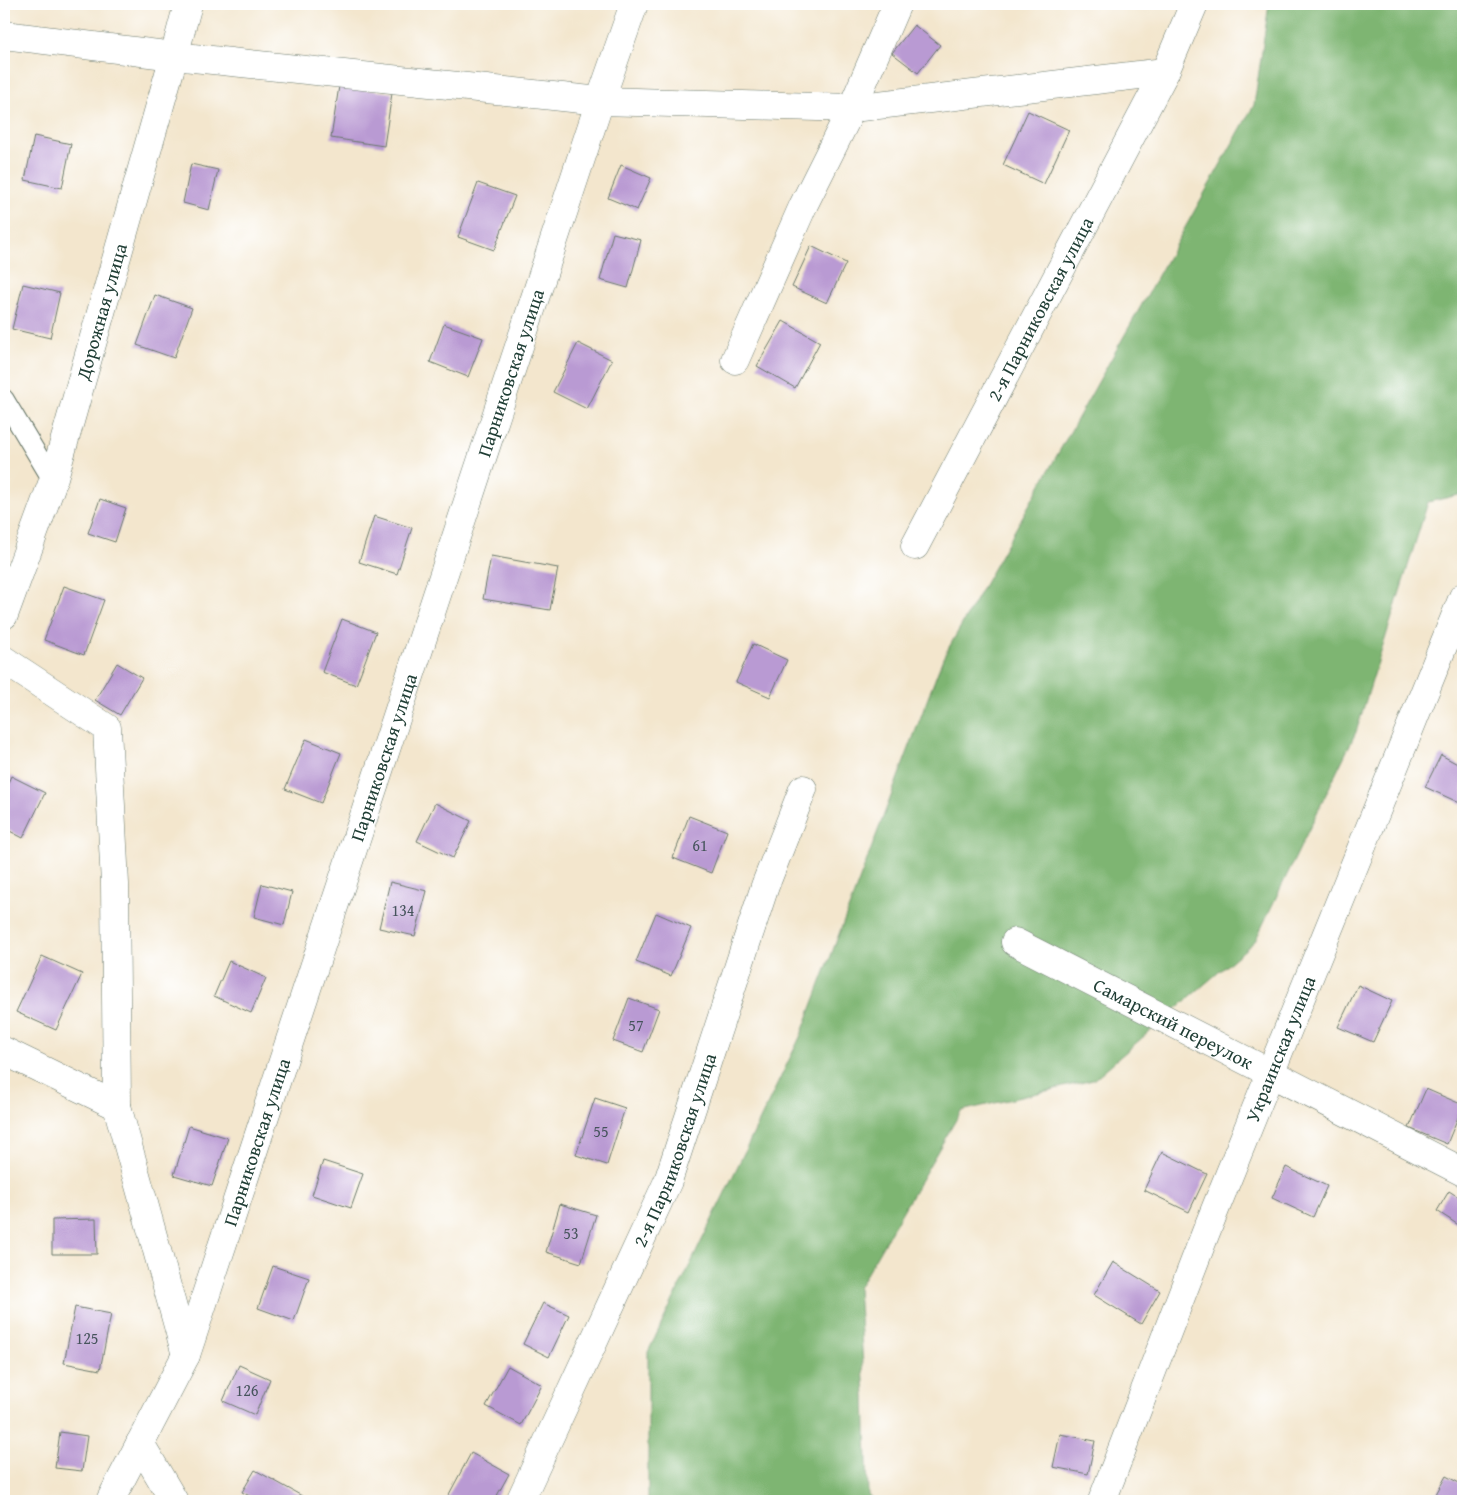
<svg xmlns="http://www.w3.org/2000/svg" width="1467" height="1505" font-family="'Gentium Book Plus',serif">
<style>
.forest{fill:#7eb572;stroke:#4e7953}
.building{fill:#b99ad3}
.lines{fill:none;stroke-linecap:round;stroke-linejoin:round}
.lane-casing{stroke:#69786a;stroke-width:21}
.street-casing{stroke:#69786a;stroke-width:29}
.lane{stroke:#fff;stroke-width:19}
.street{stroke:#fff;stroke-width:28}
.labels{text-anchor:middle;stroke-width:5;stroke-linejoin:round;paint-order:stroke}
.number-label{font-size:16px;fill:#46545c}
.street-label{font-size:19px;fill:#1f3d34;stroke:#fff}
</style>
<rect width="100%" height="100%" fill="#fff"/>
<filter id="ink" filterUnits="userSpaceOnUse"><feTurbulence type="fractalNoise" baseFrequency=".02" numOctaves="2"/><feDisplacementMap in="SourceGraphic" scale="10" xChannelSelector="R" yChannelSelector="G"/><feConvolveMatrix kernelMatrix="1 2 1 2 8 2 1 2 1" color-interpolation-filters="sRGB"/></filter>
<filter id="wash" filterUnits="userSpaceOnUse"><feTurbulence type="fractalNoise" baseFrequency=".0096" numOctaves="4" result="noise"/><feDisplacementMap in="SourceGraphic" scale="20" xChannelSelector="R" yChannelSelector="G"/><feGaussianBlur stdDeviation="1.12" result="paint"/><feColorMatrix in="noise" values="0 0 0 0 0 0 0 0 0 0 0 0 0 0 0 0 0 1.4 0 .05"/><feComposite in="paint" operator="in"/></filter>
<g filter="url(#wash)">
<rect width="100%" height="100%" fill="#f3e6cd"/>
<path class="forest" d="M1269 4H1463V494L1428 502 1356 732 1255 941 1093 1080 961 1111 858 1288 865 1395 868 1495 873 1501H648V1352L801 1035 943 658 1254 105Z"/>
<g id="blocks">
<path class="building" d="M914 25 940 45 918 73 892 53Z
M339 86 392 93 384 146 331 138Z
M1028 111 1069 130 1044 184 1003 165Z
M34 136 71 144 62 188 25 180Z
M191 164 218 170 209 210 183 203Z
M621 165 651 178 637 210 608 198Z
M478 183 515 196 494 250 458 237Z
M613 233 641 240 628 288 600 280Z
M811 246 846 263 827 303 792 287Z
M23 284 60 293 50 338 12 329Z
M155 295 192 308 174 358 137 345Z
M783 321 820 342 795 388 757 366Z
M444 324 483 338 468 377 430 362Z
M578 343 612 360 587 409 553 392Z
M100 499 126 508 115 542 88 533Z
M374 516 412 528 397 574 359 562Z
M491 556 558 568 550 610 483 599Z
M64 586 104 600 84 655 44 640Z
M342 619 376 632 356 685 322 672Z
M753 644 787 660 770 697 736 682Z
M117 663 142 678 120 715 95 700Z
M306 739 341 753 321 803 285 789Z
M1441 755 1463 767V801L1462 804 1425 787Z
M11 776 45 793 23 838 4 828V792Z
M435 803 471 821 453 858 417 841Z
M689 816 727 831 711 873 673 858Z
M390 882 427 891 415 936 379 928Z
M262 884 292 892 284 925 254 917Z
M656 913 691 928 671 976 636 962Z
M42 956 82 974 56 1030 16 1012Z
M229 961 266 978 251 1013 214 996Z
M1358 985 1392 1001 1373 1042 1338 1027Z
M629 998 659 1009 643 1052 613 1041Z
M1426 1089 1463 1105 1447 1144 1409 1128Z
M595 1098 625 1108 607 1165 576 1155Z
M189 1126 228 1138 212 1186 174 1175Z
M1162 1152 1207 1174 1189 1212 1144 1190Z
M323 1161 363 1174 351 1208 312 1195Z
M1286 1167 1327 1186 1313 1217 1272 1198Z
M1449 1191 1463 1200V1228L1437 1211Z
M560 1204 596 1215 581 1263 546 1252Z
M96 1219 97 1254H52V1220Z
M1113 1262 1160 1291 1141 1324 1094 1295Z
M273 1266 309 1278 294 1321 258 1308Z
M543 1303 569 1315 549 1357 523 1344Z
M75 1307 111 1314 100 1370 64 1363Z
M239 1365 270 1379 255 1415 223 1401Z
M508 1366 542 1385 521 1425 486 1406Z
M60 1432 87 1436 82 1471 55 1468Z
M1060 1434 1095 1441 1088 1474 1053 1467Z
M471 1453 509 1474 494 1501H449L446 1500Z
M255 1470 302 1496 299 1501H259L242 1492Z
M1446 1476 1463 1485V1501H1432Z"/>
</g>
</g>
<g filter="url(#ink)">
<use href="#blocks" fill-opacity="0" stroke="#69786a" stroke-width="1"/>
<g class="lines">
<defs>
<path id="lane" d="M4 399 53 481"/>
<g id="street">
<path d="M4 35 174 56 600 101 852 108 1165 72"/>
<path d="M735 360 803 206 852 108 897 4"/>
<path id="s1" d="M915 546 1165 72 1194 4"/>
<path id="s2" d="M4 615 53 481 174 56 188 4"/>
<path d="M4 660 107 728 115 884 117 1106 4 1051"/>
<path id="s3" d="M1015 942 1463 1172"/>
<path d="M117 1106 186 1355"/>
<path d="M140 1443 174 1501"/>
<path id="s4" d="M110 1501 186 1355 600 101 634 4"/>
<path id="s5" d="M520 1501 668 1181 765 886 803 789"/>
<path id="s6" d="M1102 1501 1206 1232 1463 597"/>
</g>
</defs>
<use href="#lane" class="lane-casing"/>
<use href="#street" class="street-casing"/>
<use href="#lane" class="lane"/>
<use href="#street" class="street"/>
</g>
</g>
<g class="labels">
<g class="number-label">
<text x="700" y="851">61</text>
<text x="403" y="916">134</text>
<text x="636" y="1031">57</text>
<text x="601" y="1137">55</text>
<text x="571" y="1239">53</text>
<text x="87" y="1344">125</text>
<text x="247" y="1396">126</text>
</g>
<g class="street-label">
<text dy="7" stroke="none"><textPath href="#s1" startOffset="268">2-я Парниковская улица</textPath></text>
<text dy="7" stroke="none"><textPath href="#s2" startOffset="319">Дорожная улица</textPath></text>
<text dy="7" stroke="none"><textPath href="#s4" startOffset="1199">Парниковская улица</textPath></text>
<text dy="7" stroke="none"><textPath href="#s4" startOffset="794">Парниковская улица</textPath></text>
<text dy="7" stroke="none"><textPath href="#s3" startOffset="178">Самарский переулок</textPath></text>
<text dy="7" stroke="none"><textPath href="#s6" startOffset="486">Украинская улица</textPath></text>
<text dy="7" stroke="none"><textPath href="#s4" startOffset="389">Парниковская улица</textPath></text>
<text dy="7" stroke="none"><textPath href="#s5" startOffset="384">2-я Парниковская улица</textPath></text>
</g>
</g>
<rect width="1467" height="1505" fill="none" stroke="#fff" stroke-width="20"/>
</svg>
